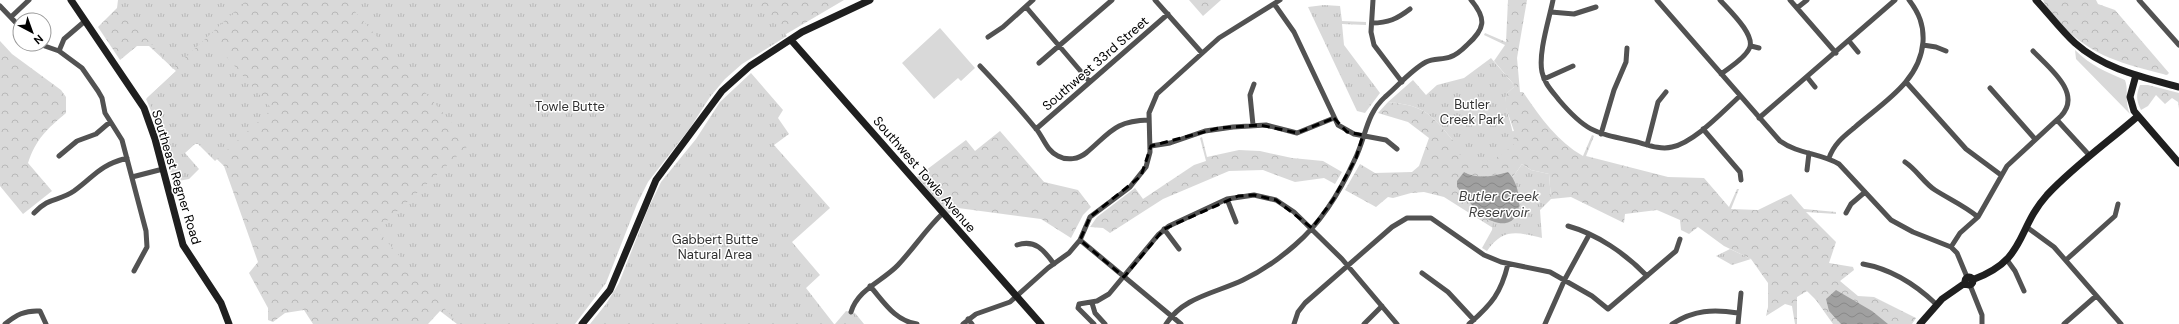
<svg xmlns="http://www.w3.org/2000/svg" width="2179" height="324" font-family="'DM Sans',sans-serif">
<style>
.green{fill:#d9d9d9}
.forest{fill:url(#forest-crowns)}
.park{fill:url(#park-tufts)}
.water{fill:url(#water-waves)}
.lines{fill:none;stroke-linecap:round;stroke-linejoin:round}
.street{stroke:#525252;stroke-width:5}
.secondary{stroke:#1f1f1f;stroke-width:7}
.marked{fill:none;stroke:#000;stroke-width:3;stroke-dasharray:8 5;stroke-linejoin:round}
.labels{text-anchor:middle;stroke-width:3;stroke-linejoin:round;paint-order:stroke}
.street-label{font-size:13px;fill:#000;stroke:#fff}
.park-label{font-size:13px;fill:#303030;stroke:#fff}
.water-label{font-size:14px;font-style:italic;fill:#414141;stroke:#fff}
</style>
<defs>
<pattern id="forest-crowns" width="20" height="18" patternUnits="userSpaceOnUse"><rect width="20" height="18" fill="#d9d9d9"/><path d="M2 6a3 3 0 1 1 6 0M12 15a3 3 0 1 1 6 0" fill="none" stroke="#b8b8b8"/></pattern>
<pattern id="park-tufts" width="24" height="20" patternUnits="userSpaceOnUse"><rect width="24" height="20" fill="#d9d9d9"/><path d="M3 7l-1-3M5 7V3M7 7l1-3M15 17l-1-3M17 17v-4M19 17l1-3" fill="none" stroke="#b8b8b8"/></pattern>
<pattern id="water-waves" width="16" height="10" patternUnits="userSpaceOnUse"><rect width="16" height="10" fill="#a0a0a0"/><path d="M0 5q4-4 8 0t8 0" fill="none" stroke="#888"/></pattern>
</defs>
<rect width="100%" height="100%" fill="#fff"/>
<path class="green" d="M940 28 975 68 961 81 958 78 934 99 902 63Z
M2075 50C2090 65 2106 72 2125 80 2129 91 2124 100 2130 114L2076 59Z"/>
<path class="forest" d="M118 0H844L725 70 642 171 560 324H457L440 311 428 324H313L304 310 285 313 273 322 268 320V308L249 273 258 262 224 166 198 141 184 153 172 171 169 168 157 125 146 99 176 71 149 46H137L120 60 98 27 117 8Z
M1189 0H1221L1203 16Z
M1508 0H1527L1517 58 1520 92H1523C1540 117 1557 141 1583 156L1592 135 1594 136 1586 156 1668 177 1704 178 1729 207 1737 189H1739L1731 209 1758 210 1791 194 1804 209 1836 212V214L1806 212 1836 242 1829 263 1853 267 1854 270 1840 281 1858 296 1874 297 1916 318 1912 324H1833L1816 300 1807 291 1797 297V324H1795L1792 306 1785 304 1766 316 1768 307V283L1751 259 1724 246 1698 227 1689 234 1681 230 1680 220 1657 210 1625 214 1624 223 1571 197 1551 199 1549 174 1531 170 1522 164 1513 177 1508 172C1492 176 1479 180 1464 172L1457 187 1476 210 1493 222V228L1444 197 1424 192 1411 193 1393 198 1388 197 1376 207 1345 190 1360 164 1375 173 1412 172 1419 166 1429 138 1408 122 1378 113 1388 102C1426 106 1429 113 1453 140L1514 131 1505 105 1506 94 1515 86 1494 61 1505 45 1484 35 1485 33 1506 42Z
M2043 0H2096L2098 4 2115 10 2169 73 2167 75C2124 64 2092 57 2061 24 2053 16 2047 10 2043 0Z
M0 41 12 54 61 90 66 97V113C47 129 36 139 28 163L52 191 23 214 0 186Z
M2140 85H2148L2179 93V109L2178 102 2172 98 2165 104 2156 95 2148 106 2141 110C2136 100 2136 95 2140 85Z
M1000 131 1044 182 1078 190 1091 207 1083 215 1071 238 1041 219 958 208 948 214 917 177 966 140 975 151Z
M1202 137 1207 157 1239 150 1260 151 1292 158 1323 161 1342 172 1335 184 1324 178 1295 182 1263 170 1229 171 1163 199 1110 233 1103 228 1090 227 1097 217 1135 188 1143 199 1194 165 1206 161 1200 138Z"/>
<path class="park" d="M125 0H247L173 69 118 6Z
M345 0H754L787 36 742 64 725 79 710 97 690 128 648 182 637 204 606 283 575 324H458L377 230 470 144Z
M1324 5 1340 6 1342 21 1366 22V25L1342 24 1344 45 1380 93 1365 113 1357 111 1308 7Z
M211 39 272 109 215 161 198 144H195L185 153 199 169 189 179 173 182 156 116 147 98Z
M1491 58 1515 86 1506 94C1504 112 1514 125 1514 145L1486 165C1473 161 1452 157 1453 140 1429 113 1426 106 1388 102L1413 80 1426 95 1437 85 1464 78Z
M751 73 783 110 778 118 789 134 774 145 830 208 792 242 820 275 806 288 834 324H590L606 304 619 283 648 209 661 182 696 139 720 102Z
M1522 164 1531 170 1549 174 1551 199 1540 210 1542 238C1517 232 1503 228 1487 251L1482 248 1492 230 1493 222C1482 216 1457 194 1457 181L1464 172C1479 180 1492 176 1508 172L1513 177Z
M1730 249 1751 259 1732 265 1716 256Z
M846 311 855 313 864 324H835Z"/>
<path class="water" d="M1464 172C1479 180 1492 176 1508 172 1524 188 1526 234 1492 221 1478 216 1467 198 1457 187V181Z
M1836 290 1872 311 1888 324H1841L1829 311 1826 299Z"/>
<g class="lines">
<path class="street" d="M1155 0 1202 53
M1373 0 1371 32 1374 45 1402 82
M1553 0C1549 20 1538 53 1542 72 1544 83 1552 91 1559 100 1587 133 1596 133 1637 142 1648 145 1661 150 1672 147 1695 142 1723 111 1740 96
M1657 0 1780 141C1798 154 1820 153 1839 164L1891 220 1913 232 1951 247 1957 253 1967 277
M1720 0C1729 10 1757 36 1749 49 1744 59 1730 67 1721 74
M1790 0 1836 53
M2139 0 2179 45
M1275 5 1294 32 1338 125 1354 134 1386 140 1397 149
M0 6 20 27
M1026 7 1089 81
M1797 8 1807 0
M1551 12 1574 14 1596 7
M11 17 29 0
M1372 23C1388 23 1397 19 1410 9
M988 37 1003 27 1033 0
M1849 41 1858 52
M39 44 59 51 82 68 98 91 102 98 105 113 122 140 146 231 147 247 134 271
M1923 45 1936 47 1946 51
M1751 46 1759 48
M59 51 64 39 85 21
M1039 63 1112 0
M980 66C1000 87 1019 108 1037 130 1044 139 1047 151 1058 156 1067 161 1079 159 1086 153 1111 132 1114 121 1149 120
M1807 77 1815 87
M1544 79 1573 66
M1906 82 1966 149 2001 175
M1990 88 2035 139
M1759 118 1895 0
M2057 120 2090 156
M1253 125 1250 95 1254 84
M1036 129 1168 14
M1703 129 1740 172 1741 180
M1601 134 1614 90 1626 62 1627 48
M1647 145 1658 102 1666 92
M1151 146 1170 143 1205 131 1233 127 1266 125 1297 133 1334 118
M59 156 77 141 96 134 110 122
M1829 158C1834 144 1843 137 1854 128 1882 103 1920 82 1923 42 1924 25 1919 13 1909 0
M1905 162C1917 170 1924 183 1935 190 1949 199 1965 206 1978 217
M1807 170 1809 153
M132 177 163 169
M1227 199 1236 222
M34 213C50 196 58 202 74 191 96 175 98 166 127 158
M1846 213 1851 204 1865 192
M1568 226C1597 234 1626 254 1647 276
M2028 228 2054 247 2121 324
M1164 229 1179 249
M1080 240 1181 324
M1017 245C1035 239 1044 250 1054 264
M1951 247 1960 233 1978 217 2007 166 2061 116C2083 93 2048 67 2033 51
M2007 260 2015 271 2024 291
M2066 260 2115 216 2118 204
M1863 264C1891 269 1916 285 1936 304
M1422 273 1448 292 1474 320
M1970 285 1982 315V324
M870 286C884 302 895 321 917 324
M1092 303 1095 313 1105 324
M851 312C858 289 883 281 898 265 914 248 926 229 943 213
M968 319 972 324
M5 324C16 315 25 310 40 311L46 324
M963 324 976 314 1010 302 1048 268 1069 253 1080 240 1090 217 1130 187 1146 167 1150 152 1149 113 1157 94 1219 38 1280 0
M1094 324 1078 308 1079 304 1097 301 1109 294 1158 235 1169 226 1227 199 1254 195 1276 200 1294 212 1342 259 1397 324
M1166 324C1183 297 1216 293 1243 280 1262 271 1279 259 1295 245 1322 222 1341 190 1355 159 1366 137 1366 114 1385 97 1398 86 1411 70 1426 62 1434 58 1442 60 1450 57 1457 55 1462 50 1467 45 1485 29 1487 19 1471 0
M1294 324 1298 312 1305 303 1392 227 1407 218H1431L1484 255 1501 262 1550 272 1592 296 1608 309 1676 251 1680 239
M1364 324 1382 306
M1469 324C1492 304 1501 293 1508 264
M1545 324 1565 279 1589 235
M1672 324C1694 310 1713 309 1738 313
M1738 324 1741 293
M2064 324 2096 296"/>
<path class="secondary" d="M71 0 144 108 155 139 183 245 221 303 229 324
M2036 0C2049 14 2061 30 2075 43 2104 69 2142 77 2179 87
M791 40 1041 324
M2136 75 2130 97 2134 111 2179 163
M1965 281a4 4 0 1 1 8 0a4 4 0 1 1-8 0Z
M1972 280C2028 259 2015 231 2047 195 2074 166 2108 142 2138 116
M582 324 610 290 656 180 722 91 750 66 802 32 870 0
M1920 324 1942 299 1965 283"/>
</g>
<path class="marked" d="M1334 118 1347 132 1363 135 1356 158 1333 200 1312 228 1276 200 1254 195 1238 196 1164 229 1124 277 1080 240 1090 217 1141 176 1151 146 1219 128 1260 125 1297 133Z"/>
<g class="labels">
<g class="street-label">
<text transform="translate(1095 63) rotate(-41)" y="5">Southwest 33rd Street</text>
<text transform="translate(925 174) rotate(49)" y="5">Southwest Towle Avenue</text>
<text transform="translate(177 177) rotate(73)" y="5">Southeast Regner Road</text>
</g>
<g class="park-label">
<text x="1472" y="109">Butler<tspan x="1472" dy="15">Creek Park</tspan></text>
<text x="570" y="111">Towle Butte</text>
<text x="715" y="244">Gabbert Butte<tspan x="715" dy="15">Natural Area</tspan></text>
</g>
<g class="water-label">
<text x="1499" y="201">Butler Creek<tspan x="1499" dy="16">Reservoir</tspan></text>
</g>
</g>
<g transform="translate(32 32) rotate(139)"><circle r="19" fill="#ffffff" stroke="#999999"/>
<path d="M0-3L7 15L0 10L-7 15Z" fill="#000000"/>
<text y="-6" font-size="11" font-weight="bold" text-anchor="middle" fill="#000000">N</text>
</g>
</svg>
